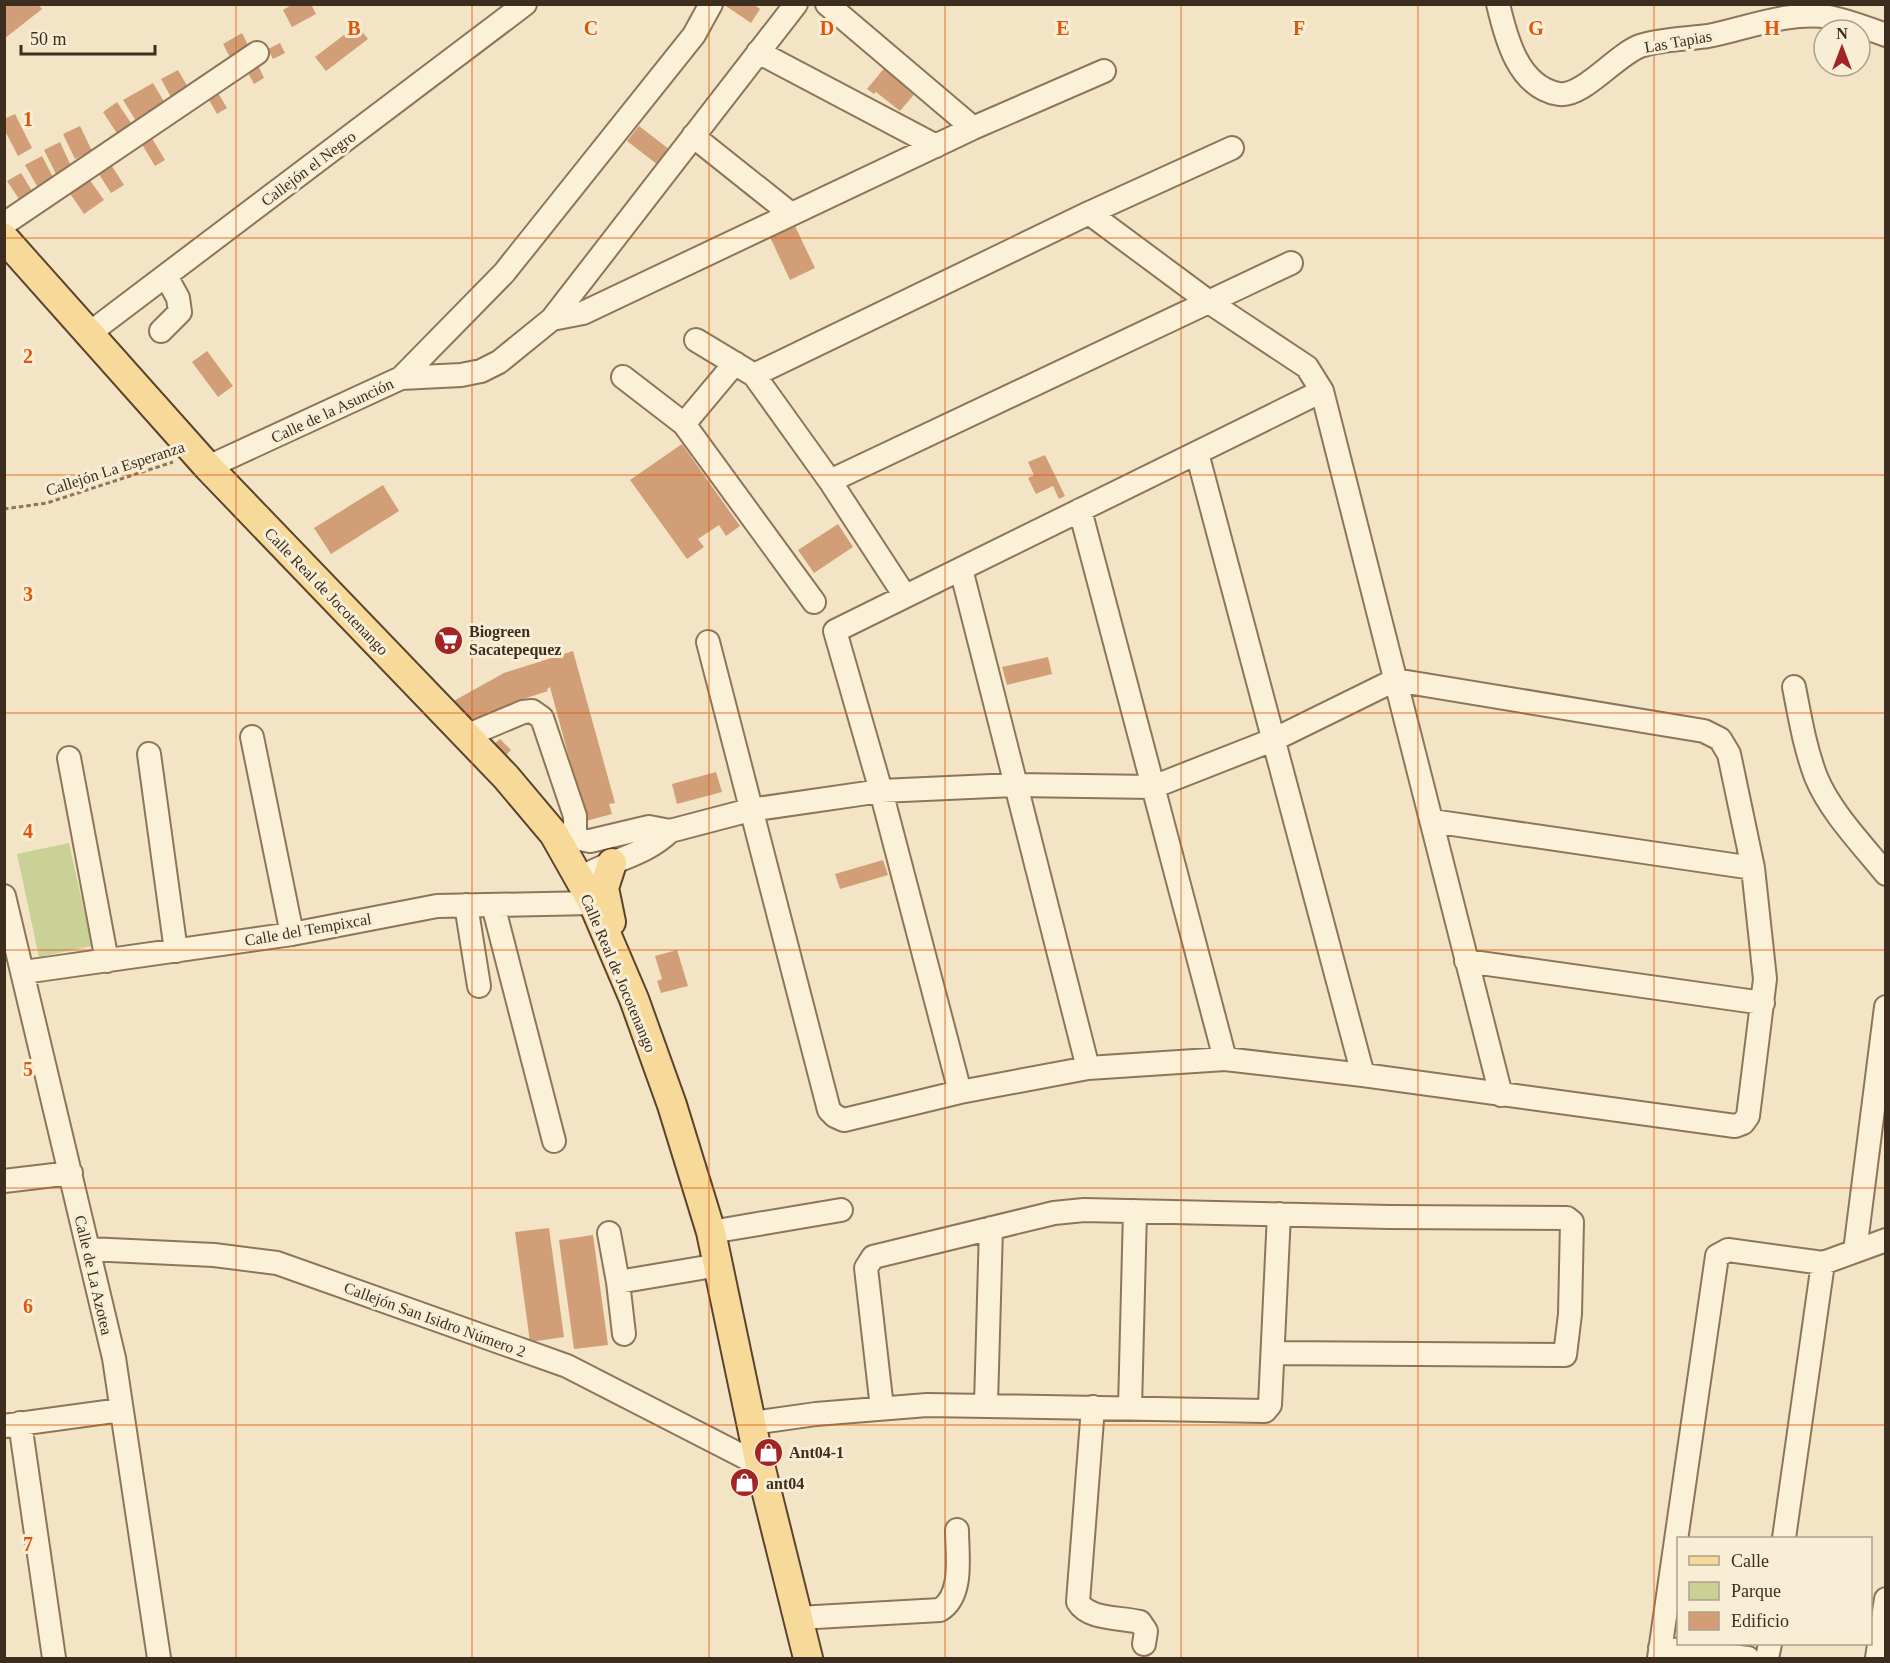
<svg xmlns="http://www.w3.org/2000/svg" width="1890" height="1663" font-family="Georgia,serif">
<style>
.green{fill:#cad197}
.building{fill:#d29e78}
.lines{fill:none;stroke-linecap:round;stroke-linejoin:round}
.minor-casing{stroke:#8e7559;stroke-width:26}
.major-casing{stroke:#5c432d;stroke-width:32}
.path{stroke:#8e7559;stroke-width:3;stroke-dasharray:4.5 3;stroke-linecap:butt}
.minor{stroke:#fbf1d9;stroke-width:22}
.major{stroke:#f7da9a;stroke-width:28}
.grid{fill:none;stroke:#df570d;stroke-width:1.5;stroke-opacity:0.55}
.labels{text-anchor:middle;stroke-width:6;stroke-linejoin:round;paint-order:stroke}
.street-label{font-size:16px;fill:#3d2d1e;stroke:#f8eed5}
.poi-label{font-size:16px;font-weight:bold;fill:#3d2d1e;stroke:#f8eed5;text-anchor:start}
.grid-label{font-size:20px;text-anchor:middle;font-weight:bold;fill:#df570d;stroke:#f8eed5;stroke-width:6;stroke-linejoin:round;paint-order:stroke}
</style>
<rect width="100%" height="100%" fill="#f2e4c4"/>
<path class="green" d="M69 843 92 946 39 957 17 854Z"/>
<path class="building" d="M4 4H38L42 9 4 39Z
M293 4H311L316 14 292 27 283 10Z
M723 4H753L760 9 751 23Z
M357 25 368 39 326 71 315 57Z
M242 33 251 51 232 61 223 44Z
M280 43 285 53 273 59 268 49Z
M886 66 917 91 900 111 876 92 874 94 867 89Z
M259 67 264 78 254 84 248 73Z
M178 70 189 89 172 99 161 79Z
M153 83 166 105 136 121 123 100Z
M218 93 227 108 217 114 208 98Z
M117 102 133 126 118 135 103 112Z
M15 114 32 148 18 156 4 129V119Z
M80 126 92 151 75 159 63 134Z
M639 126 674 153 662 168 627 141Z
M150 135 165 160 155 166 140 141Z
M60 142 71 166 56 174 44 150Z
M42 156 53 177 37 186 25 165Z
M108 160 124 185 111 193 95 168Z
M21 173 32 191 19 199 7 181Z
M89 179 104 200 84 214 69 192Z
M794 224 815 268 790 280 769 235Z
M207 351 233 386 218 397 192 362Z
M682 444 740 526 726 536 719 525 698 539 704 547 687 559 630 480Z
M1045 455 1065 496 1059 499 1053 486 1036 494 1028 478 1034 475 1028 462Z
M383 485 399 511 331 554 314 528Z
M838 524 853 547 814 573 798 550Z
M573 651 615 803 609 804 612 814 586 821 550 687 547 689 548 691 514 702 469 725 450 703 504 673Z
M1048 657 1052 674 1007 685 1002 667Z
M500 739 511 750 500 761 489 749Z
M716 772 722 792 677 804 672 784Z
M883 860 888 875 840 889 835 874Z
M677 950 688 986 661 993 657 981 662 979 655 956Z
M549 1228 564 1337 530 1342 515 1232Z
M593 1235 608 1345 574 1349 559 1240Z"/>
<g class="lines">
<defs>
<path id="minor" d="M827 4 973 128
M1498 4C1506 38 1518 87 1559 94 1582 98 1616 55 1640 46 1660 39 1686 39 1708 36 1745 29 1790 10 1829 17 1848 21 1867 28 1886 35
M758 52 936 146
M693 136 791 214
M1089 213 1209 302 1307 367 1322 391 1501 1095
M4 224 257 53
M552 319 583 313 973 128 1104 71
M161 331 180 312 178 298 166 276
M91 332 525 4
M696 340 754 375 830 481 905 596
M754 375 1089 213 1232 148
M623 377 684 424 814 602
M401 378 504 273 694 35 711 4
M684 424 735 363
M1197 453 1363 1075
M208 467 401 378 461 375 481 371 499 362 552 319 796 4
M830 481 1291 263
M1080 510 1225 1059
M961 569 1088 1068
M1794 687C1800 718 1805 748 1816 777 1831 813 1862 844 1886 874
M466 736 523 712 532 711 542 718 575 816V840
M252 737 292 934
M149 754 176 951
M69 758 107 961
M1432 821 1753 868
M554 834 590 841 649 827 670 831 750 810 881 791 1014 785 1153 787 1275 739 1395 680 1704 731 1720 739 1729 754 1753 868 1765 979 1748 1116 1743 1123 1735 1126 1363 1075 1225 1059 1088 1068 960 1092 844 1120 835 1116 829 1110 708 642
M579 879C609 860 645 856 670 831
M4 896 114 1358 159 1658
M466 905 479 986
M493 905 554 1141
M1466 961 1763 1003
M24 972 292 934 437 906 593 903
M960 1092 881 791 835 631 1322 391
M4 1181 71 1173
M711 1232 841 1210
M609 1233 618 1282 719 1265
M89 1249 214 1255 277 1263 567 1366 760 1465
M1855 1251 1886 1007
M618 1282 624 1334
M986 1404 991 1228
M1093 1407 1078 1602C1089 1620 1119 1617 1140 1622L1146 1631 1144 1644
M882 1408 866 1268 873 1257 1054 1213 1084 1210 1389 1217 1567 1218 1572 1222 1570 1314 1565 1355 1274 1353
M1130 1408 1135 1211
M20 1423 54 1658
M752 1423 816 1414 927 1405 1265 1411 1270 1405 1279 1214
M4 1426 121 1410
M1784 1538 1823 1263
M798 1618 940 1610C964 1595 957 1555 957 1530
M1660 1648 1748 1658
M1659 1658 1717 1256 1728 1250 1823 1263 1886 1240
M1767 1658 1770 1644
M1877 1658 1886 1599"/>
<path id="major" d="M4 238 208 467 506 777 554 834 593 903 634 999 672 1105 711 1232 760 1465 808 1658
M611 922 604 888 612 863"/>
</defs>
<use href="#minor" class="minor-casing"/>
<use href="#major" class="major-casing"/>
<path class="path" d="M4 509 47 503 173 462"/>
<use href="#minor" class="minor"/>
<use href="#major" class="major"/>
</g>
<path class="grid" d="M236 4V1658M472 4V1658M709 4V1658M945 4V1658M1181 4V1658M1418 4V1658M1654 4V1658M4 238H1886M4 475H1886M4 713H1886M4 950H1886M4 1188H1886M4 1425H1886"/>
<defs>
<symbol id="supermarket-disc" viewBox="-11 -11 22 22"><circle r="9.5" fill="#a22425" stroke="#f8eed5"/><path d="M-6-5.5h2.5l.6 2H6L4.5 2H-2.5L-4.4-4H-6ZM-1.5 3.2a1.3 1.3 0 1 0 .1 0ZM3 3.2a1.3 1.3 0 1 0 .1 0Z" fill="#fff"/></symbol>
<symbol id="shop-disc" viewBox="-11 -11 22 22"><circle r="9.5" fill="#a22425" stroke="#f8eed5"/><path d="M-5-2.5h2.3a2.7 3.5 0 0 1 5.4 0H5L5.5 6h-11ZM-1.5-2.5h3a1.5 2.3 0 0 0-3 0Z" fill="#fff"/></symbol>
</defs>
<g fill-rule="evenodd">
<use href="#supermarket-disc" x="432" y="624" width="33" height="33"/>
<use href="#shop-disc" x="752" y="1436" width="33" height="33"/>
<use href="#shop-disc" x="728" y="1466" width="33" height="33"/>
</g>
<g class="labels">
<g class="street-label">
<text transform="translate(1678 41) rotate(-10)" y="6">Las Tapias</text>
<text transform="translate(308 168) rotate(-37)" y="6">Callejón el Negro</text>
<text transform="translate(332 410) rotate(-25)" y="6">Calle de la Asunción</text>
<text transform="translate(115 468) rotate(-18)" y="6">Callejón La Esperanza</text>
<text transform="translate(327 591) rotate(46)" y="6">Calle Real de Jocotenango</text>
<text transform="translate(308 929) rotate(-10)" y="6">Calle del Tempixcal</text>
<text transform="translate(619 973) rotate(67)" y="6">Calle Real de Jocotenango</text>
<text transform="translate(94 1275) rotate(77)" y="6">Calle de La Azotea</text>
<text transform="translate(435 1319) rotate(20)" y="6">Callejón San Isidro Número 2</text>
</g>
<g class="poi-label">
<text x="469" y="637">Biogreen<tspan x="469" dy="18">Sacatepequez</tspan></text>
<text x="789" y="1458">Ant04-1</text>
<text x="766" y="1489">ant04</text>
</g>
</g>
<g class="grid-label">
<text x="354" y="35">B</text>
<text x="591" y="35">C</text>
<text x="827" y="35">D</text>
<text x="1063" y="35">E</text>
<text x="1299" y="35">F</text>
<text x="1536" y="35">G</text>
<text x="1772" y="35">H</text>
<text x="28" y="126">1</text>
<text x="28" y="363">2</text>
<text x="28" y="601">3</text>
<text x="28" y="838">4</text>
<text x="28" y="1076">5</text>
<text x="28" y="1313">6</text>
<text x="28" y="1551">7</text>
</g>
<rect width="1890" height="1663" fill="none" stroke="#3d2d1e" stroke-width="12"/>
<rect x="1677" y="1537" width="195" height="108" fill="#f8eed5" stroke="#ada18c" stroke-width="1.5"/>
<rect x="1689" y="1556" width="30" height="9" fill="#f7da9a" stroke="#ada18c" stroke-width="1.5"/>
<text x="1731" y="1567" font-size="18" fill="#3d2d1e">Calle</text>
<rect x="1689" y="1582" width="30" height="18" fill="#cad197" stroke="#ada18c" stroke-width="1.5"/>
<text x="1731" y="1597" font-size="18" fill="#3d2d1e">Parque</text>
<rect x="1689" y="1612" width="30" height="18" fill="#d29e78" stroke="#ada18c" stroke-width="1.5"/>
<text x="1731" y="1627" font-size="18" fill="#3d2d1e">Edificio</text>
<g transform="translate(1842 48)"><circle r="28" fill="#f8eed5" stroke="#ada18c" stroke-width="1.5"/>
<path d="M0-4.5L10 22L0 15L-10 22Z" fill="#a22425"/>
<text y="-9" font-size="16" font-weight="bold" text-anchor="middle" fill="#3d2d1e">N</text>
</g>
<path d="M21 45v9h134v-9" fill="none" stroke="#3d2d1e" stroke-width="3"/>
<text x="30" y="45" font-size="18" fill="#3d2d1e" stroke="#f8eed5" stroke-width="4.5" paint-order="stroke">50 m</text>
</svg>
